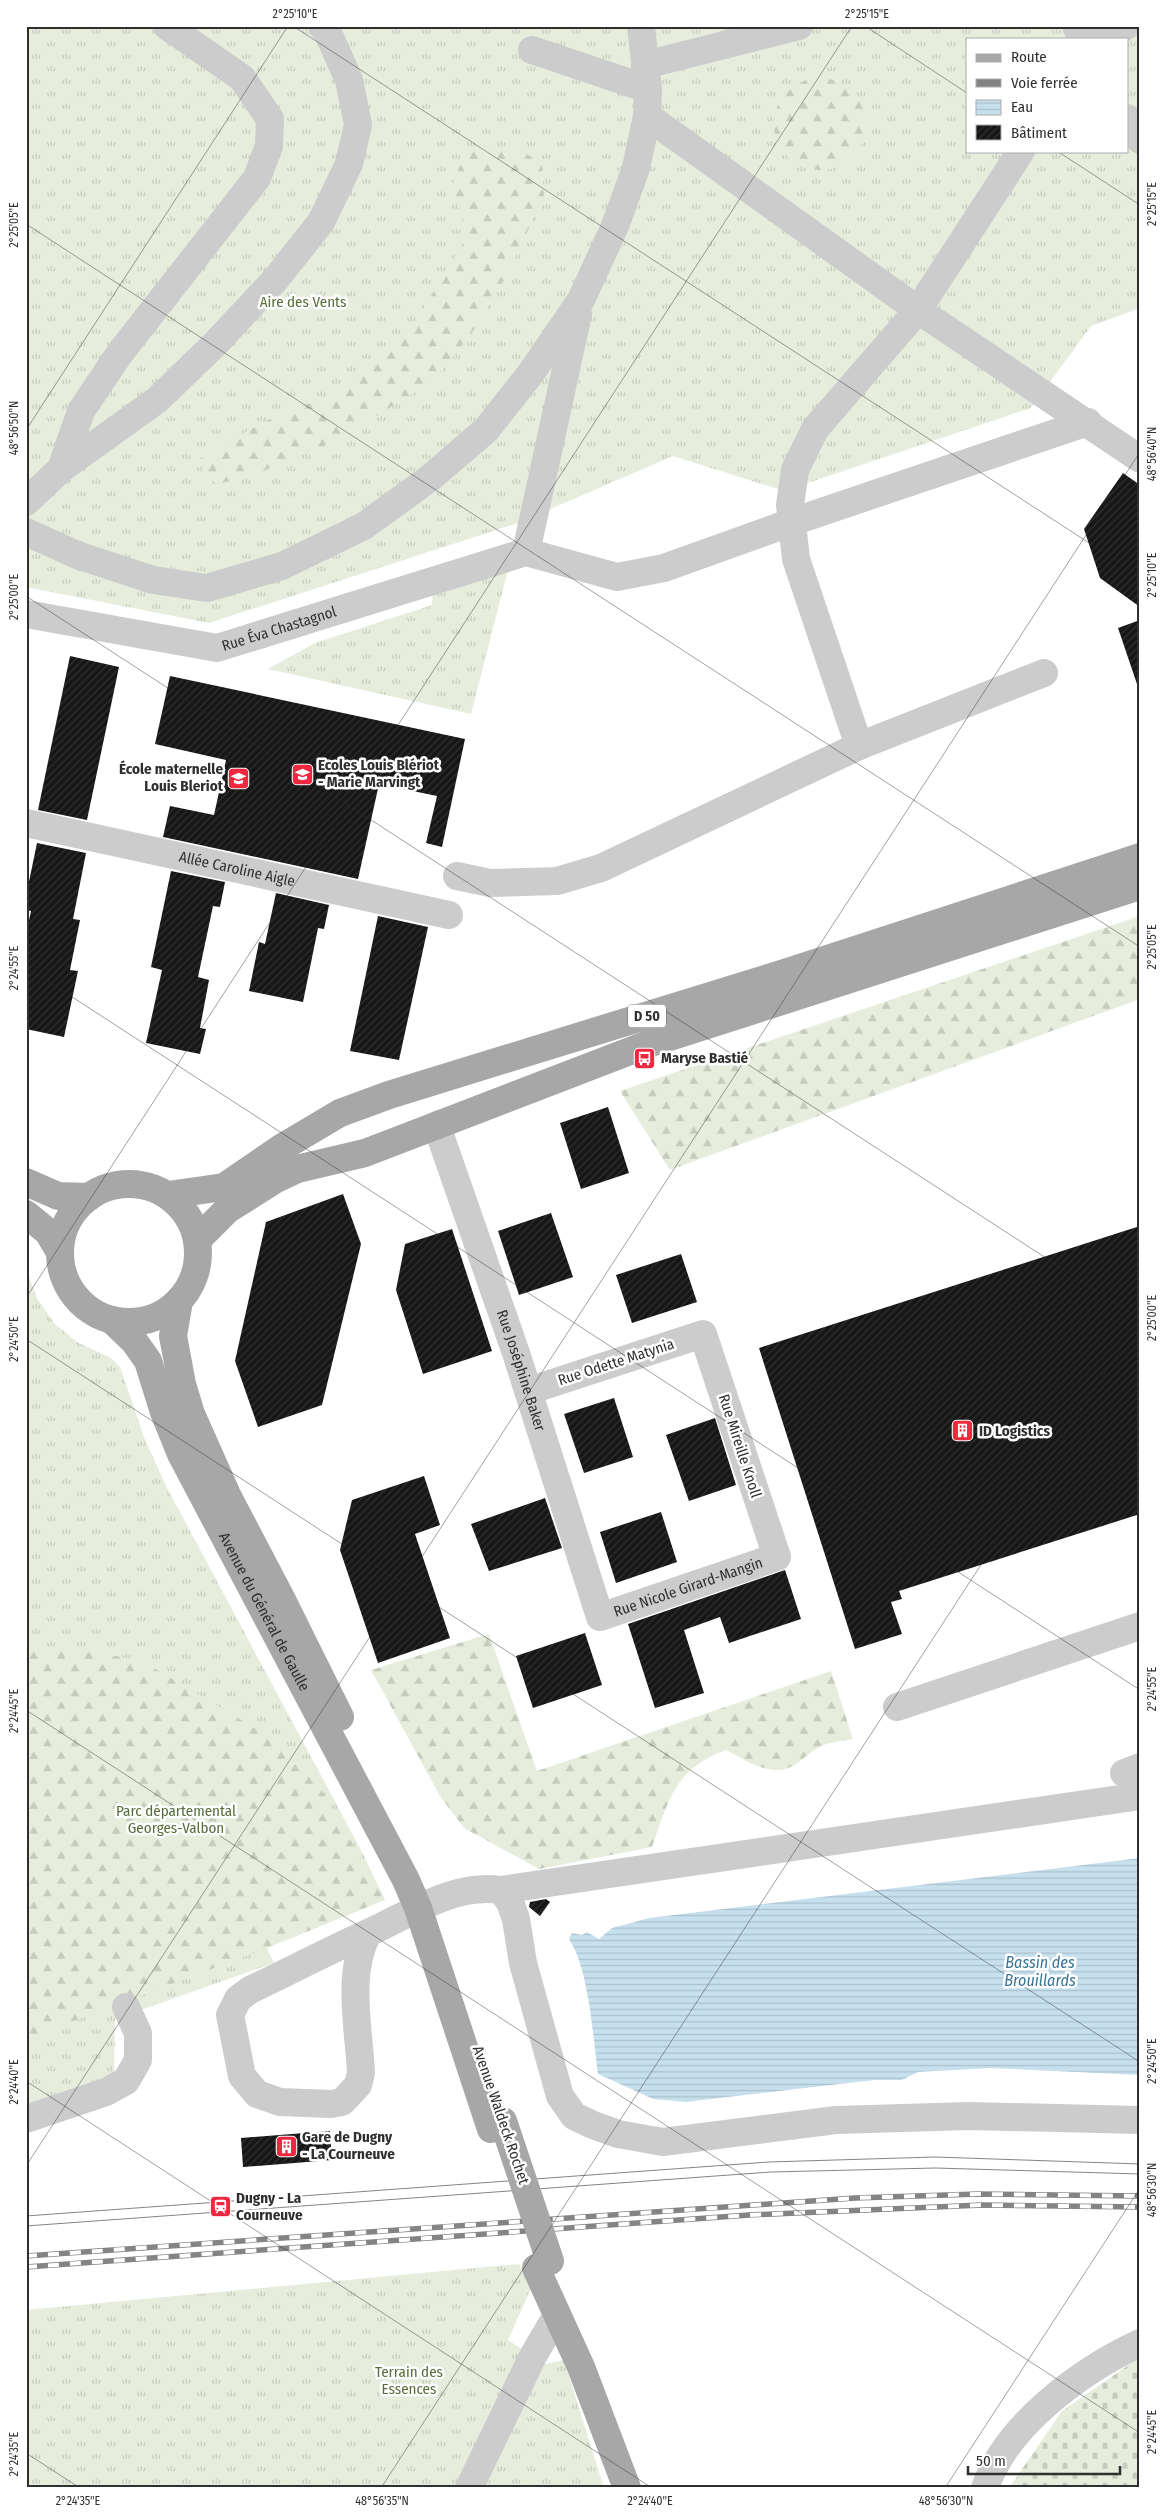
<svg xmlns="http://www.w3.org/2000/svg" width="1166" height="2514" font-family="'Fira Sans Condensed',sans-serif">
<style>
.grass{fill:url(#grass-tufts);fill-rule:evenodd}
.forest{fill:url(#forest-firs)}
.cemetery{fill:url(#cemetery-stones)}
.water{fill:url(#water-rules)}
.building{fill:url(#building-hatch)}
.lines{fill:none;stroke-linecap:round;stroke-linejoin:round}
.minor{stroke:#ccc;stroke-width:28}
.major{stroke:#a7a7a7;stroke-width:28}
.tram{stroke:#848484;stroke-width:1}
.rail-casing{stroke:#848484;stroke-width:5.5}
.rail{stroke:#fff;stroke-width:4;stroke-dasharray:11;stroke-linecap:butt}
.major-bridge{stroke:#a7a7a7;stroke-width:28}
.ticks{fill:none;stroke:#2f2f2f;stroke-width:1;stroke-opacity:0.45}
.labels{text-anchor:middle;stroke-width:5;stroke-linejoin:round;paint-order:stroke}
.shield{fill:#fff;stroke:#6d6d6d;stroke-width:1}
.shield-label{font-size:14px;font-weight:bold;fill:#2f2f2f}
.park-label{font-size:15px;fill:#546d39;stroke:#fff}
.street-label{font-size:15px;fill:#2f2f2f;stroke:#fff}
.poi-label{font-size:15px;font-weight:bold;fill:#2f2f2f;stroke:#fff;text-anchor:start}
.water-label{font-size:16px;font-style:italic;fill:#387595;stroke:#fff}
.neatline{fill:none;stroke:#2f2f2f;stroke-width:2}
.ticks-label{font-size:12px;text-anchor:middle;fill:#2f2f2f}
</style>
<defs>
<pattern id="grass-tufts" width="24" height="20" patternUnits="userSpaceOnUse" patternTransform="scale(1.25)"><rect width="24" height="20" fill="#e6eddc"/><path d="M3 7l-1-3M5 7V3M7 7l1-3M15 17l-1-3M17 17v-4M19 17l1-3" fill="none" stroke="#c6ccbd"/></pattern>
<pattern id="forest-firs" width="22" height="20" patternUnits="userSpaceOnUse" patternTransform="scale(1.25)"><rect width="22" height="20" fill="#e6eddc"/><path d="M5 1l3.5 6h-7zM16 11l3.5 6h-7z" fill="#c6ccbd"/></pattern>
<pattern id="cemetery-stones" width="16" height="16" patternUnits="userSpaceOnUse" patternTransform="scale(1.25)"><rect width="16" height="16" fill="#e6eddc"/><path d="M2 7V4a2 2 0 0 1 4 0v3zM10 15v-3a2 2 0 0 1 4 0v3z" fill="#c6ccbd"/></pattern>
<pattern id="water-rules" width="6" height="5" patternUnits="userSpaceOnUse" patternTransform="scale(1.25)"><rect width="6" height="5" fill="#c7e0ee"/><path d="M0 2.5h6" fill="none" stroke="#abc0cc"/></pattern>
<pattern id="building-hatch" width="6" height="6" patternUnits="userSpaceOnUse" patternTransform="scale(1.25)"><rect width="6" height="6" fill="#161616"/><path d="M-1 1l2-2M0 6l6-6M5 7l2-2" fill="none" stroke="#303030"/></pattern>
</defs>
<rect width="100%" height="100%" fill="#fff"/>
<path class="grass" d="M26 26H1140V308L1091 326 1031 408 784 491 673 456 518 523 209 623 26 587ZM967 39H1127V151H967Z
M508 570 471 714 268 669 315 643 432 605 433 591Z
M26 1269 38 1300 55 1324 77 1342 111 1358 120 1367 144 1437 166 1486 363 1854 385 1900 263 1940 274 1963 115 2019 114 2075 26 2107Z
M519 2264 533 2284 508 2340 545 2364 564 2360 604 2488H26V2310Z"/>
<path class="forest" d="M774 124a46 46 0 1 1 92 0a46 46 0 1 1-92 0Z
M468 146 512 147 542 162 544 197 502 284 470 336 433 381 339 439 247 478 216 484 204 474 199 459 265 421 328 396 367 372 415 322 467 237 453 183Z
M1140 916V999L670 1170 620 1091Z
M489 1634 537 1771 831 1671 853 1739C840 1741 827 1742 816 1749 803 1757 793 1771 776 1770 759 1770 740 1757 726 1750 674 1769 669 1800 652 1847L539 1869 464 1828 440 1796 371 1670Z
M26 1648 89 1651 142 1661 302 1756 385 1900 267 1948 26 2039Z"/>
<path class="cemetery" d="M1140 2357V2488H1009L1062 2411Z"/>
<path class="water" d="M1140 1858V2075L991 2068 918 2072 902 2080H874L686 2102 653 2099 598 2074C593 2037 589 1969 569 1939L572 1933 582 1935 587 1932 599 1939 612 1928 649 1918Z"/>
<path class="building" d="M1123 473 1140 485V607L1100 578 1084 529Z
M1140 620V683L1137 684 1118 628Z
M70 656 119 667 87 820 38 810Z
M170 676 465 739 442 847 426 843 437 796 379 784 358 879 163 837 170 806 214 815 226 760 155 744Z
M37 843 86 853 73 919 80 920 70 970 78 971 64 1037 26 1029V934L31 911 26 910V896Z
M171 871 225 882 220 907 213 906 198 977 209 980 200 1028 206 1029 200 1054 146 1043 162 970 151 967Z
M276 893 329 905 324 929 318 928 303 1002 249 991 259 942 265 944Z
M378 916 428 927 399 1060 350 1051Z
M608 1107 629 1173 581 1189 560 1123Z
M343 1194 361 1244 322 1405 258 1427 235 1361 266 1222Z
M551 1213 573 1277 519 1295 498 1231Z
M1140 1226V1514L899 1591 902 1599 891 1602 902 1634 855 1649 759 1348Z
M452 1229 492 1351 423 1374 396 1290 405 1244Z
M681 1254 697 1302 632 1323 616 1275Z
M614 1398 633 1457 584 1473 564 1414Z
M715 1418 736 1485 689 1501 666 1435Z
M424 1476 440 1525 415 1534 450 1638 378 1663 340 1550 352 1500Z
M545 1498 562 1548 489 1571 471 1524Z
M661 1512 677 1562 616 1583 600 1532Z
M785 1570 801 1619 729 1643 720 1617 684 1630 704 1693 655 1708 628 1624Z
M585 1633 602 1685 533 1708 516 1656Z
M546 1899 550 1902 540 1916 529 1907 530 1902Z
M330 2131 332 2160 243 2167 241 2138Z"/>
<g class="lines">
<g class="minor">
<path d="M1076 26 1083 39"/>
<path d="M1104 39 1126 26"/>
<path d="M532 50 648 89"/>
<path d="M645 65 799 26"/>
<path d="M647 116 918 310 1140 459"/>
<path d="M1127 118 1140 140"/>
<path d="M61 469 81 411 120 353 257 178 269 146 270 119 242 78 167 26"/>
<path d="M26 502 61 469 157 400 214 345 275 280 321 222 349 164 358 125 349 80 328 33 322 26"/>
<path d="M26 532 77 555 153 580 207 588 282 566 364 526 430 478 486 430 531 373 581 300 615 226 636 168 647 116 648 89 641 26"/>
<path d="M526 552 617 577 664 568 792 522 1088 422"/>
<path d="M526 552 578 314"/>
<path id="s1" d="M26 614 217 648 526 552"/>
<path d="M859 746 796 559 790 505 795 470 815 429 918 310 1021 151"/>
<path id="s2" d="M26 823 449 915"/>
<path d="M457 876 490 883 557 881 601 868 859 746 1044 673"/>
<path id="s3" d="M439 1124 441 1138 516 1353 600 1617 777 1557 703 1334 528 1391"/>
<path d="M897 1707 1140 1626"/>
<path d="M1124 1773 1140 1767"/>
<path d="M501 1890 1140 1796"/>
<path d="M368 1933C346 1973 359 2029 361 2073L358 2085 342 2102 331 2104 280 2102 257 2094 242 2076 230 2015 238 1999 250 1990C290 1971 328 1951 368 1933 410 1914 453 1883 501 1890L510 1902 516 1919 523 1963 560 2096 574 2116 593 2125 618 2134 663 2142 836 2120 969 2116 1140 2120"/>
<path d="M26 2119 106 2092 126 2081 138 2060V2033L126 2007"/>
<path d="M469 2488 533 2356 557 2315"/>
<path d="M985 2488C1006 2425 1082 2370 1140 2343"/>
</g>
<g class="major">
<path d="M26 1182 58 1196 89 1197"/>
<circle cx="129" cy="1253" r="69"/>
<path d="M168 1195 224 1187 281 1148 340 1113 389 1095 788 972 1140 857"/>
<path d="M26 1214 48 1232 60 1252"/>
<path d="M197 1240 227 1210 276 1179 297 1169 365 1153 651 1043 1140 886"/>
<path d="M179 1301 173 1336 182 1384 191 1414 227 1495 282 1600 340 1717"/>
<path id="s4" d="M112 1320 134 1341 148 1361 164 1412 181 1454 406 1880 418 1908 491 2129"/>
<path d="M536 2268 581 2367 627 2488"/>
</g>
<path class="tram" d="M26 2216 769 2162 935 2157 1140 2164
M26 2226 771 2172 935 2168 1140 2174"/>
<defs>
<path id="rail" d="M26 2256 855 2198 978 2194 1140 2196
M26 2267 749 2215 982 2205 1140 2207"/>
</defs>
<use href="#rail" class="rail-casing"/>
<use href="#rail" class="rail"/>
<path class="major-bridge" d="M503 2121 550 2261"/>
</g>
<path class="ticks" d="M293 26 1140 576M865 26 967 93M1057 151 1140 205M26 224 1140 947M26 430 288 26M26 596 1140 1319M26 967 1140 1690M26 1298 852 26M26 1339 1140 2062M26 1710 1140 2433M26 2081 652 2488M26 2166 1140 452M26 2453 80 2488M381 2488 1140 1320M945 2488 1140 2188"/>
<defs>
<symbol id="school-square" viewBox="-11 -11 22 22"><rect x="-9" y="-9" width="18" height="18" rx="4" fill="#ef273f" stroke="#fff"/><path d="M0-5L7-2L0 1L-7-2ZM-4 1L0 2.5L4 1V4Q0 6-4 4Z" fill="#fff"/></symbol>
<symbol id="bus-square" viewBox="-11 -11 22 22"><rect x="-9" y="-9" width="18" height="18" rx="4" fill="#ef273f" stroke="#fff"/><path d="M-5-6H5V4H4V6H2V4H-2V6H-4V4H-5ZM-3.5-4V0h7V-4ZM-3.5 1.2v1.5H-2V1.2ZM2 1.2v1.5H3.5V1.2Z" fill="#fff"/></symbol>
<symbol id="building-square" viewBox="-11 -11 22 22"><rect x="-9" y="-9" width="18" height="18" rx="4" fill="#ef273f" stroke="#fff"/><path d="M-4-6H4V6H1V3H-1V6H-4ZM-2.5-4.3h1.7v1.8h-1.7ZM.8-4.3h1.7v1.8H.8ZM-2.5-1h1.7V.8h-1.7ZM.8-1h1.7V.8H.8Z" fill="#fff"/></symbol>
<symbol id="station-square" viewBox="-11 -11 22 22"><rect x="-9" y="-9" width="18" height="18" rx="4" fill="#ef273f" stroke="#fff"/><path d="M-3-6H3Q5-6 5-4V2Q5 4 3 4L4.5 6H3L1.5 4h-3L-3 6H-4.5L-3 4Q-5 4-5 2V-4Q-5-6-3-6ZM-3.5-4v3h7v-3ZM-3.5 1v1.5H-2V1ZM2 1v1.5H3.5V1Z" fill="#fff"/></symbol>
</defs>
<g fill-rule="evenodd">
<use href="#school-square" x="290" y="762" width="25" height="25"/>
<use href="#school-square" x="226" y="766" width="25" height="25"/>
<use href="#bus-square" x="632" y="1046" width="25" height="25"/>
<use href="#building-square" x="950" y="1418" width="25" height="25"/>
<use href="#building-square" x="274" y="2134" width="25" height="25"/>
<use href="#station-square" x="208" y="2194" width="25" height="25"/>
</g>
<g class="labels">
<rect class="shield" x="628" y="1004.5" width="38" height="23" rx="4"/>
<g class="shield-label">
<text x="647" y="1021">D 50</text>
</g>
<g class="park-label">
<text x="303" y="307">Aire des Vents</text>
<text x="176" y="1816">Parc départemental<tspan x="176" dy="17">Georges-Valbon</tspan></text>
<text x="409" y="2377">Terrain des<tspan x="409" dy="17">Essences</tspan></text>
</g>
<g class="street-label">
<text dy="5" stroke="none"><textPath href="#s1" startOffset="259">Rue Éva Chastagnol</textPath></text>
<text dy="5" stroke="none"><textPath href="#s2" startOffset="216">Allée Caroline Aigle</textPath></text>
<text transform="translate(616 1362) rotate(-18)" y="5">Rue Odette Matynia</text>
<text dy="5" stroke="none"><textPath href="#s3" startOffset="260">Rue Joséphine Baker</textPath></text>
<text transform="translate(740 1446) rotate(72)" y="5">Rue Mireille Knoll</text>
<text dy="5" stroke="none"><textPath href="#s3" startOffset="612">Rue Nicole Girard-Mangin</textPath></text>
<text dy="5" stroke="none"><textPath href="#s4" startOffset="332">Avenue du Général de Gaulle</textPath></text>
<text transform="translate(501 2115) rotate(71)" y="5">Avenue Waldeck Rochet</text>
</g>
<g class="poi-label">
<text x="318" y="770">Ecoles Louis Blériot<tspan x="318" dy="17">- Marie Marvingt</tspan></text>
<text x="223" y="774" text-anchor="end">École maternelle<tspan x="223" dy="17">Louis Bleriot</tspan></text>
<text x="661" y="1063">Maryse Bastié</text>
<text x="979" y="1436">ID Logistics</text>
<text x="302" y="2142">Gare de Dugny<tspan x="302" dy="17">- La Courneuve</tspan></text>
<text x="236" y="2203">Dugny - La<tspan x="236" dy="17">Courneuve</tspan></text>
</g>
<g class="water-label">
<text x="1040" y="1968">Bassin des<tspan x="1040" dy="18">Brouillards</tspan></text>
</g>
</g>
<rect width="1166" height="2514" fill="none" stroke="#ffffff" stroke-width="55"/>
<rect x="966" y="38" width="162" height="115" fill="#ffffff" stroke="#acacac"/>
<rect x="976" y="54" width="25" height="8" fill="#a7a7a7" stroke="#acacac"/>
<text x="1011" y="62" font-size="15" fill="#2f2f2f">Route</text>
<rect x="976" y="79" width="25" height="8" fill="#848484" stroke="#acacac"/>
<text x="1011" y="88" font-size="15" fill="#2f2f2f">Voie ferrée</text>
<rect x="976" y="100" width="25" height="15" fill="url(#water-rules)" stroke="#acacac"/>
<text x="1011" y="112" font-size="15" fill="#2f2f2f">Eau</text>
<rect x="976" y="125" width="25" height="15" fill="url(#building-hatch)" stroke="#acacac"/>
<text x="1011" y="138" font-size="15" fill="#2f2f2f">Bâtiment</text>
<path d="M968 2466v8h152v-8" fill="none" stroke="#2f2f2f" stroke-width="2.5"/>
<text x="976" y="2466" font-size="15" fill="#2f2f2f" stroke="#ffffff" stroke-width="4" paint-order="stroke">50 m</text>
<rect x="28" y="28" width="1110" height="2458" class="neatline"/>
<g class="ticks-label">
<text x="295" y="18">2°25'10"E</text>
<text x="867" y="18">2°25'15"E</text>
<text transform="translate(1152 204) rotate(-90)" y="4">2°25'15"E</text>
<text transform="translate(14 225) rotate(-90)" y="4">2°25'05"E</text>
<text transform="translate(14 428) rotate(-90)" y="4">48°56'50"N</text>
<text transform="translate(1152 454) rotate(-90)" y="4">48°56'40"N</text>
<text transform="translate(1152 575) rotate(-90)" y="4">2°25'10"E</text>
<text transform="translate(14 597) rotate(-90)" y="4">2°25'00"E</text>
<text transform="translate(1152 947) rotate(-90)" y="4">2°25'05"E</text>
<text transform="translate(14 968) rotate(-90)" y="4">2°24'55"E</text>
<text transform="translate(1152 1318) rotate(-90)" y="4">2°25'00"E</text>
<text transform="translate(14 1339) rotate(-90)" y="4">2°24'50"E</text>
<text transform="translate(1152 1689) rotate(-90)" y="4">2°24'55"E</text>
<text transform="translate(14 1711) rotate(-90)" y="4">2°24'45"E</text>
<text transform="translate(1152 2061) rotate(-90)" y="4">2°24'50"E</text>
<text transform="translate(14 2082) rotate(-90)" y="4">2°24'40"E</text>
<text transform="translate(1152 2190) rotate(-90)" y="4">48°56'30"N</text>
<text transform="translate(1152 2432) rotate(-90)" y="4">2°24'45"E</text>
<text transform="translate(14 2454) rotate(-90)" y="4">2°24'35"E</text>
<text x="78" y="2505">2°24'35"E</text>
<text x="382" y="2505">48°56'35"N</text>
<text x="650" y="2505">2°24'40"E</text>
<text x="946" y="2505">48°56'30"N</text>
</g>
</svg>
